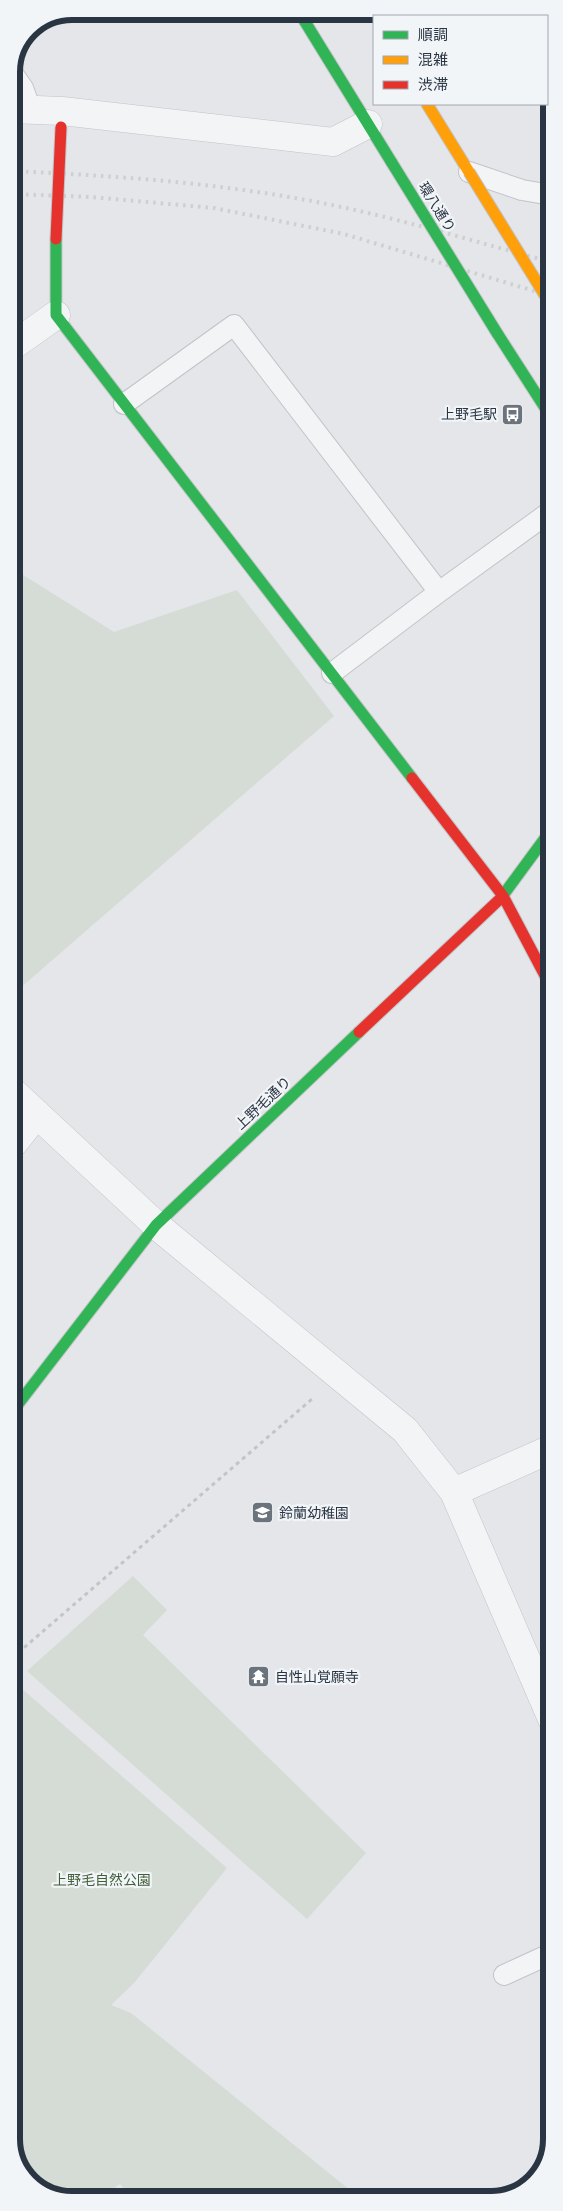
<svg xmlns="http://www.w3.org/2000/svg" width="563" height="2211" font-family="Roboto,'Noto Sans JP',sans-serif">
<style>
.green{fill:#d5dcd5}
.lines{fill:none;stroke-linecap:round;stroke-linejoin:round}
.lane-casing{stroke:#c2c4c7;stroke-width:22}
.street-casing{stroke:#c2c4c7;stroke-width:29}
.fast-casing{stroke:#c2c4c7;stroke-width:13}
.slow-casing{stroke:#c2c4c7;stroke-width:13}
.jam-casing{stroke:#c2c4c7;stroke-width:13}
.path{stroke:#c2c5c8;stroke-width:3;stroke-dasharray:4 4;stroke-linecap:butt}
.lane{stroke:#f3f4f6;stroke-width:20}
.street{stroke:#f3f4f6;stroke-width:28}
.fast{stroke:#30b455;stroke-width:11}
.slow{stroke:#ff9f0a;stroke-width:11}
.jam{stroke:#e5322d;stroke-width:11}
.rail{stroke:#cdcfd1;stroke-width:4;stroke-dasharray:2.5 5;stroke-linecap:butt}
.fast-bridge-casing{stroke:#c2c4c7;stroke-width:13;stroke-linecap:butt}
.slow-bridge-casing{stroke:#c2c4c7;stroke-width:13;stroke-linecap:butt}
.jam-bridge-casing{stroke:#c2c4c7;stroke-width:13;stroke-linecap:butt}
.fast-bridge{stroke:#30b455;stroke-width:11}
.slow-bridge{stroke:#ff9f0a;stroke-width:11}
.jam-bridge{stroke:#e5322d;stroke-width:11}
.labels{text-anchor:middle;stroke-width:4.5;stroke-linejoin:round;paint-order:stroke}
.street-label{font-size:14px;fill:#2a3543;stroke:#f2f5f8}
.poi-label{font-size:14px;fill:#2a3543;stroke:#f2f5f8;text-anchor:start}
.park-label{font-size:14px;fill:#425e38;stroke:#f2f5f8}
.rim{fill:none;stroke:#2a3543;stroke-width:6}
</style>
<rect width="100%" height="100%" fill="#e4e6e9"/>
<path class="green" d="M12 568 114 632 237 590 334 716 12 995Z
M133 1576 167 1610 143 1635 366 1853 307 1919 27 1671Z
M12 1680 227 1868 134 1983 111 2005 131 2013 361 2199H134L120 2184 99 2199H65L29 2182 12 2150Z"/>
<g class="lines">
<defs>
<path id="lane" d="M11 71 23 88 31 110
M469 172 522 190 551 195
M124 404 234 325 439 592
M332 673 439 592 551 511
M504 1975 552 1953"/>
<path id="street" d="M454 16 458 12
M11 109 62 111 333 142 368 124
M11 347 56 315
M12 1091 156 1225 405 1430 454 1492 552 1719
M12 1145 37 1114
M454 1492 551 1449"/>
<path id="fast" d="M299 12 392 163
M371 12 374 17
M56 239V315L412 778
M497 333 551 417
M501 898 551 830
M12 1412 156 1225 359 1032"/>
<path id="slow" d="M427 104 469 172"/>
<path id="jam" d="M412 778 503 896 551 987
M359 1032 501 898"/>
</defs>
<use href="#lane" class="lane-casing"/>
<use href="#street" class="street-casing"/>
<use href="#fast" class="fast-casing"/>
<use href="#slow" class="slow-casing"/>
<use href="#jam" class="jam-casing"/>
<path class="path" d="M12 1658 312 1399"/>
<use href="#lane" class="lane"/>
<use href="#street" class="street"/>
<use href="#fast" class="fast"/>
<use href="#slow" class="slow"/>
<use href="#jam" class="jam"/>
<path class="rail" d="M11 171C123 176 236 184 346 208 415 223 483 244 551 262
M11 194 91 197 214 208 344 234 551 296"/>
<defs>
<path id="fast-bridge" d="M392 163 497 333"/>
<path id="slow-bridge" d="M469 172 551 305"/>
<path id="jam-bridge" d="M56 239 61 127"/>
</defs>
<use href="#fast-bridge" class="fast-bridge-casing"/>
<use href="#slow-bridge" class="slow-bridge-casing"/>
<use href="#jam-bridge" class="jam-bridge-casing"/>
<use href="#fast-bridge" class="fast-bridge"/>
<use href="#slow-bridge" class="slow-bridge"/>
<use href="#jam-bridge" class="jam-bridge"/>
</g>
<defs>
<symbol id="bus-square" viewBox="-11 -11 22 22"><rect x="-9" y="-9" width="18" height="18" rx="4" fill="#6b737d" stroke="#f2f5f8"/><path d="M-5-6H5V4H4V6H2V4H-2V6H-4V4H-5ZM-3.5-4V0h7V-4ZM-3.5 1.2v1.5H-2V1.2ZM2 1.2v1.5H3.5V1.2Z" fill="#fff"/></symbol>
<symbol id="school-square" viewBox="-11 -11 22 22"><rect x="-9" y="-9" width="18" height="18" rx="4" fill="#6b737d" stroke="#f2f5f8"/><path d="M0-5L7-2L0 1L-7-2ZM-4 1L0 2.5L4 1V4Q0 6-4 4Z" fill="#fff"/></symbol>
<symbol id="temple-square" viewBox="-11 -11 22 22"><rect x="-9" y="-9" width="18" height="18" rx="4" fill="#6b737d" stroke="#f2f5f8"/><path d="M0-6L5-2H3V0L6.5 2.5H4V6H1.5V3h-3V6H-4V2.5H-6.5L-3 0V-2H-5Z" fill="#fff"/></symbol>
</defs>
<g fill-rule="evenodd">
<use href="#bus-square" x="500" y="402" width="25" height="25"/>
<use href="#school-square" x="250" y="1500" width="25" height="25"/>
<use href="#temple-square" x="246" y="1664" width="25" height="25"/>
</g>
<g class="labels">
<g class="street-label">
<text transform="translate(437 207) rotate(58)" y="5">環八通り</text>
<text transform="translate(263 1103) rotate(-43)" y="5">上野毛通り</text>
</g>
<g class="poi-label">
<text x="497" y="419" text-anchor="end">上野毛駅</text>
<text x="279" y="1518">鈴蘭幼稚園</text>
<text x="275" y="1682">自性山覚願寺</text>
</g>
<g class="park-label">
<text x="102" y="1885">上野毛自然公園</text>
</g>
</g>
<path d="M0 0H563V2211H0ZM72 20H491A52 52 0 0 1 543 72V2139A52 52 0 0 1 491 2191H72A52 52 0 0 1 20 2139V72A52 52 0 0 1 72 20Z" fill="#f2f5f8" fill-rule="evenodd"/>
<path class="rim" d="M72 20H491A52 52 0 0 1 543 72V2139A52 52 0 0 1 491 2191H72A52 52 0 0 1 20 2139V72A52 52 0 0 1 72 20Z"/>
<rect x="373" y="15" width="175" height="90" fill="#f2f5f8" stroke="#a2a8b0"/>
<rect x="383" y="31" width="25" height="8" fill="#30b455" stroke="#a2a8b0"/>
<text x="418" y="40" font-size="15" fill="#2a3543">順調</text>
<rect x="383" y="56" width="25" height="8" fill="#ff9f0a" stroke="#a2a8b0"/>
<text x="418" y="65" font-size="15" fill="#2a3543">混雑</text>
<rect x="383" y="81" width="25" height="8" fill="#e5322d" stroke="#a2a8b0"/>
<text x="418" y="90" font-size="15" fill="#2a3543">渋滞</text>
</svg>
